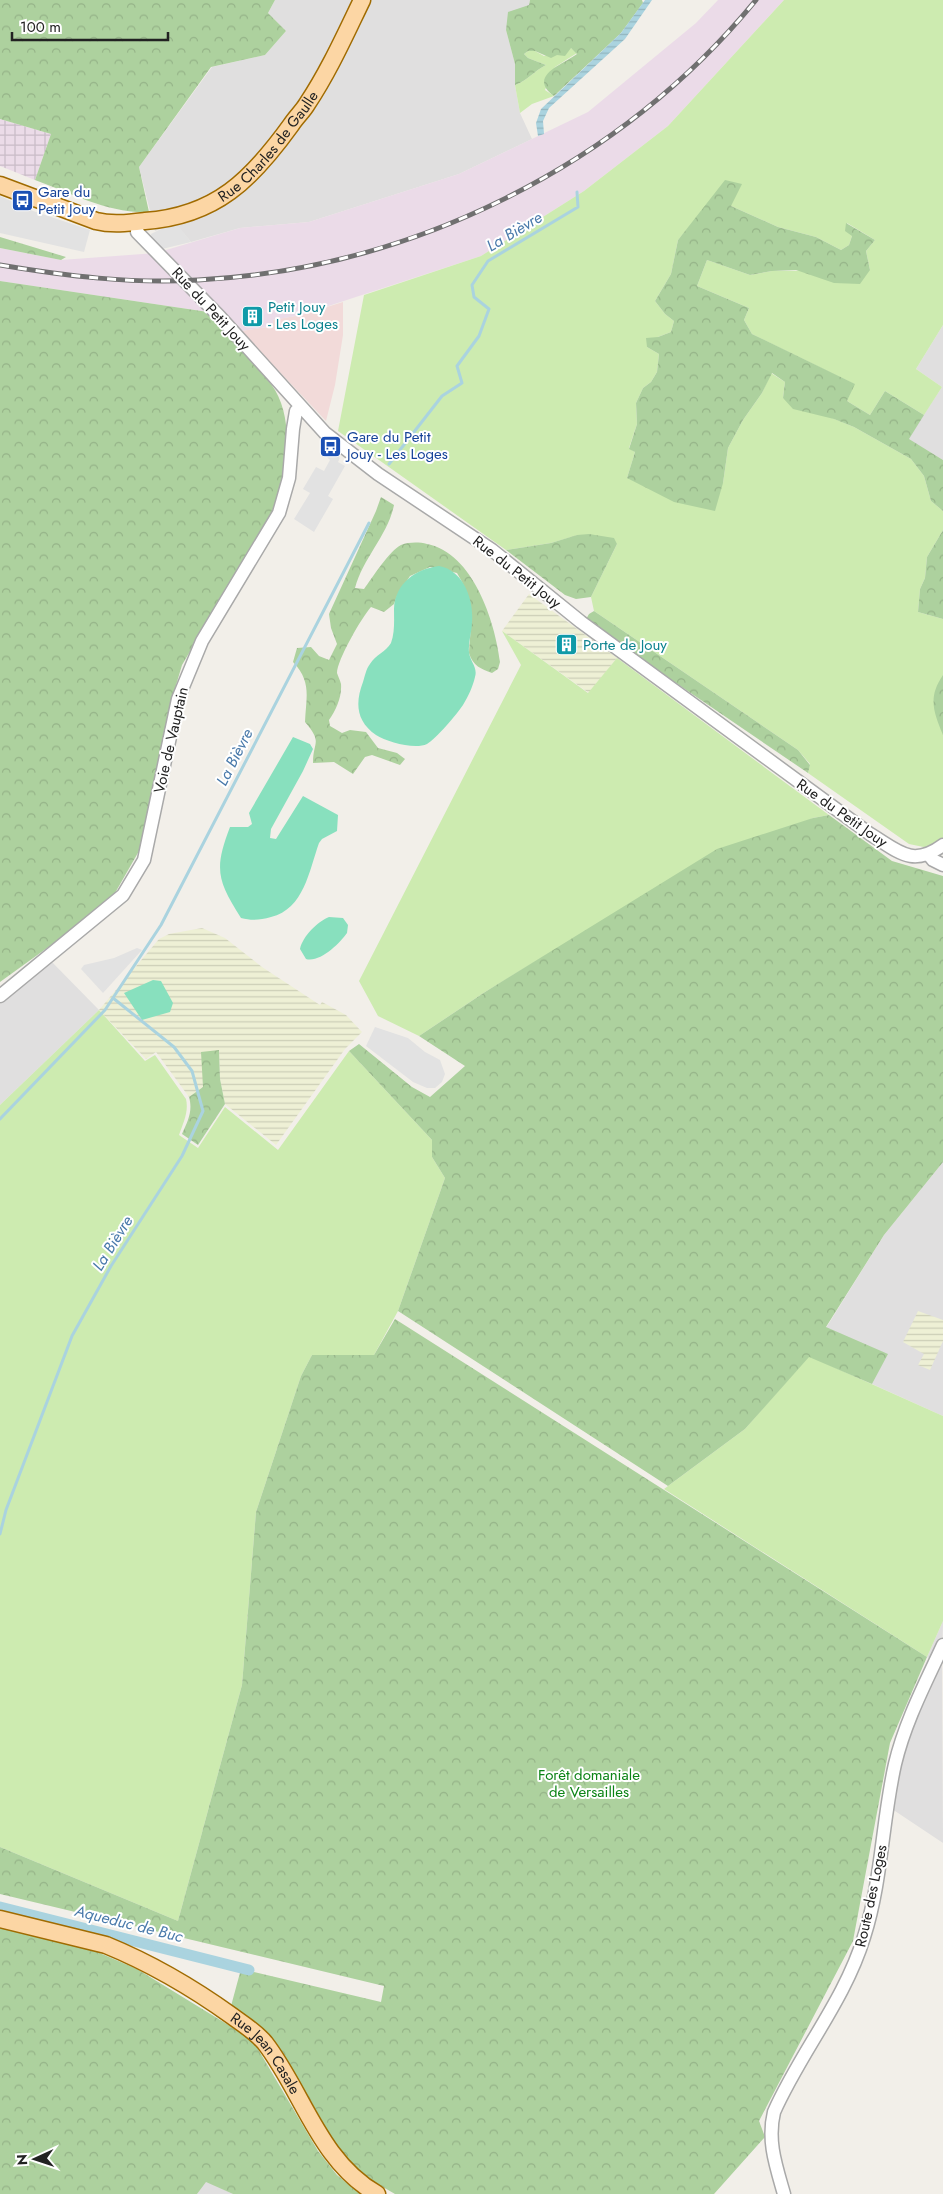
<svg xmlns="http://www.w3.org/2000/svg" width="943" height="2194" font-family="Jost,sans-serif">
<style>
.residential{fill:#e0dfdf}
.commercial{fill:#f2dad9}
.industrial{fill:url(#industrial-grid)}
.railway{fill:#ebdbe8}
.farmland{fill:url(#farmland-rules)}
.grass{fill:#cdebb0}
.forest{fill:url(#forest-crowns)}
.pitch{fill:#88e0be}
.parking{fill:#e2e2e2}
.water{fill:url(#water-rules)}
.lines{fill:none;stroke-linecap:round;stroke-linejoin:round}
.stream{stroke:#aad3df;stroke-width:3}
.canal{stroke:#aad3df;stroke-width:11}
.minor-casing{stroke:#a9a9a9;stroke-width:15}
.major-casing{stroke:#a06b00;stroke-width:19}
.minor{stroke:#fff;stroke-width:12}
.major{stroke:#fcd6a4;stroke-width:16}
.rail-casing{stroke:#707070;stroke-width:5}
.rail{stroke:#fff;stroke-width:3;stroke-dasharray:9;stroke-linecap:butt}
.labels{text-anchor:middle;stroke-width:4;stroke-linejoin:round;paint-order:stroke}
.street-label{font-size:15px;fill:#222;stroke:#fff}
.transit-label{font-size:15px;fill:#164399;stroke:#fff;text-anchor:start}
.culture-label{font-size:15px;fill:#0d838f;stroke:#fff;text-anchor:start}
.park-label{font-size:15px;fill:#0c8416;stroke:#fff}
.water-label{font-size:16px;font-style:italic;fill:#4a7aab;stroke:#fff}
</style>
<defs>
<pattern id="industrial-grid" width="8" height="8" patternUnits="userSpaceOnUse" patternTransform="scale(1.25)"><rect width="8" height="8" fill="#ebdbe8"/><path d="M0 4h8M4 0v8" fill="none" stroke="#c9bcc7"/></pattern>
<pattern id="farmland-rules" width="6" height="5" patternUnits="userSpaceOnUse" patternTransform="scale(1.25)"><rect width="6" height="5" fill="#eef0d5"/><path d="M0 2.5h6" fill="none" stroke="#ccceb7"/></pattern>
<pattern id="forest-crowns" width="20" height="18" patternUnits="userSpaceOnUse" patternTransform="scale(1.25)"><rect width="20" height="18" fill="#add19e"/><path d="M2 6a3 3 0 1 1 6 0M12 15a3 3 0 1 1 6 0" fill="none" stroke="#95b388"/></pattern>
<pattern id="water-rules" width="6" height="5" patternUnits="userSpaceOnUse" patternTransform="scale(1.25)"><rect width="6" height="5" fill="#aad3df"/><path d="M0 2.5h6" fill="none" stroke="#92b5bf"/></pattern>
</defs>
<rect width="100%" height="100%" fill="#f2efe9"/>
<path class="residential" d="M275 0H530L529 5 506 30 515 64V85L520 113 532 139 459 174 309 222 240 228 191 242 175 223 155 231 139 167 212 67 265 55 286 31 268 13Z
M943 325V460L908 439 942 387 916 369Z
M50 960 99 1010 0 1105V1004Z
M943 1162V1416L872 1384 887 1354 826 1328 884 1235Z
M943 1621 942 1666 943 1843 892 1809 899 1762 934 1662 927 1657Z
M206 2181 233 2194H197Z"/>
<path class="commercial" d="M343 302V335L335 385 326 421 241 331 273 326 272 320 301 315Z"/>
<path class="industrial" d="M0 119 51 134 35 180 0 166Z"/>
<path class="railway" d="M718 0H784L668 126 584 191 481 256 301 315 273 320V326L241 331 198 287 208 312 0 281V248L61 260 156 253 240 228 309 222 459 174 588 112 696 23Z"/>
<path class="farmland" d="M529 594 617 658 589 693 502 631Z
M202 928 225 938 262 967 320 1005 322 1002 346 1015 362 1032 345 1049 276 1145 225 1104 220 1079 219 1050 203 1087 189 1097 156 1052 146 1059 99 1010 159 939 169 934Z
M918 1311 943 1320V1341L930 1370 918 1365 924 1354 903 1342Z"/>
<path class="grass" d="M784 0H943V325L916 369 942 387 924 415 885 391 870 415 847 401 854 384 752 334 744 320 749 308 697 286 707 260 750 275 772 271 870 270 866 251 875 240 847 223 852 236 849 245 841 250 816 237 778 227 731 206 694 221 678 240 671 274 655 301 665 314 674 321 671 332 658 337 647 347 659 354 657 372 651 382 643 388 636 403 637 424 629 448 635 452 627 478 723 483 728 448 743 420 762 393 771 373 785 382 783 398 854 427 911 459 924 476 931 501 943 511V530L927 557 925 578 920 589 918 612 943 619V851L909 844 808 773 810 764 798 750 594 611 591 597 617 544 578 535 551 543 506 550 338 431 364 295 481 256 584 191 668 126Z
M571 48 577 53 555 67 545 90 554 96 532 104 520 113 515 85C527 81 534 71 546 65L528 58 524 54 528 51H535L544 56Z
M502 631 588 693 617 658 829 815 813 818 576 937 485 992 419 1036 378 1016 359 981 521 665Z
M99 1010 145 1061 155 1055 186 1099C189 1112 183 1123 179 1135L198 1148 225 1107 278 1150 349 1051 432 1140V1157L445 1178 398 1311 374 1355H312L301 1376 256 1512 242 1685 178 1921 0 1847V1105Z
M809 1356 943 1416V1621L927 1657 664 1489 745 1429Z"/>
<path class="forest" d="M0 0H275L268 13 286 31 265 55 211 67 139 167 149 212C109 214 71 193 35 180L51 134 0 119Z
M530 0H642L643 3 621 33 554 96C527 76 562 65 577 54L571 48 565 56 557 55 551 58 535 51H528L524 54 528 58 546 65C534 71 527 81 515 85V64L506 30 508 12 529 5Z
M725 180 742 184 731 206 778 227 816 237 841 250 849 245 852 236 845 231 846 223 875 240 866 251 870 270 860 284 834 283 796 270 772 271 750 275 707 260 697 286 749 308 744 320 752 334 855 384 847 401 870 415 885 391 924 415 909 439 943 460V511L931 501 924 476 911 459 854 427 834 419 793 409 783 398 785 382 772 373 762 393 743 420 728 448 723 483 715 511 674 502 627 478 635 452 629 449 637 424 636 403 643 388 651 382 657 372 659 354 647 347 646 338 658 337 671 332 674 321 665 314 655 301 671 274 678 240Z
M0 237 66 257 61 260 0 248Z
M0 281 208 312C229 336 253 359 271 384 294 415 288 462 278 496 276 505 271 513 267 521L182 665 174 692 139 851 115 893 83 922 0 982Z
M381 497 394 505C388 535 363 558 355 588L364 589C372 578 390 550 401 545 409 542 419 542 427 544 473 553 495 621 500 662L498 669 492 673C481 669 473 666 469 653 471 619 476 605 457 573L430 567 410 576 397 596 394 604 384 612 371 607C362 617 337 660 337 673 338 676 340 680 341 684 342 697 336 710 329 720L330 726 342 733 350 730 366 732 378 748 397 753 405 759 400 765 372 755 365 757 353 774 334 762 313 763C313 741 323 743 305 722 306 697 312 682 293 662L297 648 311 647 319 656 329 660 337 644 331 628 329 614 376 511Z
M943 530V619L918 612 920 589 925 578 927 557Z
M589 534 614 538 617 544 591 597 576 599 565 595 506 550 551 543 577 535Z
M594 611 798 750 810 765 808 773 585 621 589 614Z
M943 675V735C933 711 928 697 943 675Z
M829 815 892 861 943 876V1162L884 1235 826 1327 888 1354 872 1384 809 1357 745 1429 668 1486 398 1311 445 1178 432 1157V1140L349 1051 359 1044 412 1087 430 1097 465 1066 419 1036 485 992 717 849 813 818Z
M219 1050 220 1079 225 1104 198 1145 182 1134C188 1121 193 1111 189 1097L203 1087 201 1052Z
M395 1319 927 1657 890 1743 853 1941 759 2121 765 2137 714 2194H395L369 2179 350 2162 333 2140 285 2056 273 2039 252 2020 231 2006 241 1969 381 2002 384 1986 0 1894V1847L178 1921 242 1685 256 1512 301 1376 312 1355H374Z
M0 1927 88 1948 137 1969 243 2034 255 2044 318 2151 337 2175 360 2194H233L206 2182 197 2194H0Z"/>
<path class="pitch" d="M439 566C463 570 474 599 472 622 472 632 468 642 469 652 470 662 478 667 475 677 473 686 468 697 463 705 457 714 436 739 427 744 415 750 387 742 376 735 356 721 355 703 363 682 365 676 366 669 370 664 375 655 386 652 391 643 395 632 394 620 394 609 395 583 416 569 439 566Z
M293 737 310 744 313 749 303 771 271 829 270 838 276 839 303 796 338 815 337 831 322 839 319 843C309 871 304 909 271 917 260 920 252 921 241 918 217 880 214 869 230 827H248L252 824 249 813Z
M329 917 343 918 348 925 347 933C340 943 320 963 306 959L300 949C303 936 317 922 329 917Z
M153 980 161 981 173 1003 170 1012 142 1020 124 993Z"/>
<path class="parking" d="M0 196 33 211 90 230 84 252 0 233Z
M175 222 191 242 162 249 152 239 151 234Z
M327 449 340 458 338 462 345 466 328 496 333 499 314 532 294 519 310 493 303 489 316 467 324 471 330 460 323 453Z
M137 948 142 950 103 993 81 969 84 965 114 958Z
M375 1027 408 1038 425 1052 440 1060 445 1074 442 1082 435 1088H427L413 1082 366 1046Z"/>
<path class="water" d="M645 0H652L625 39 549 108 543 121 544 134 538 136 536 123 541 109 621 33Z"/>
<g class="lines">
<path class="stream" d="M389 464 442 396 462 383 457 366 479 336 489 309 474 297 472 285 488 261 578 207 577 192
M0 1119 105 1010 161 925 369 523
M0 1534 6 1510 72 1336 111 1266 182 1156 203 1111 192 1071 174 1047 113 998"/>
<path class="canal" d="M0 1907 249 1970"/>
<defs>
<path id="minor" d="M138 222 137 232 220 317 325 433 378 474 492 550 581 622 870 834C898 851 912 868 943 845
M929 855 933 860 943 865
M0 996 123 895 144 860 178 699 202 641 279 513 289 478 293 429 296 411 301 407
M784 2194C776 2166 767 2141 774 2112 800 2053 845 2000 864 1937 882 1881 882 1821 895 1764 905 1722 925 1684 943 1645"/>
<g id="major">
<path id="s1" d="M0 185 96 221C112 225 128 223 145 221 216 216 252 179 291 125 296 117 303 111 307 104 329 71 345 35 362 0"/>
<path id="s2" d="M0 1919 106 1945C150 1963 193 1988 232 2016 243 2024 256 2032 265 2043 303 2092 319 2161 377 2194"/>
</g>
</defs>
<use href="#minor" class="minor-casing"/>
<use href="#major" class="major-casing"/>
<use href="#minor" class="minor"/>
<use href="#major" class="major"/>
<defs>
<path id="rail" d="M0 265C66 276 131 284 198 280 411 269 620 166 756 0"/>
</defs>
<use href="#rail" class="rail-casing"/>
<use href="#rail" class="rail"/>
</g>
<defs>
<symbol id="bus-square" viewBox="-11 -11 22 22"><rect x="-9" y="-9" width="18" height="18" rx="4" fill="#1a4fb4" stroke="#fff"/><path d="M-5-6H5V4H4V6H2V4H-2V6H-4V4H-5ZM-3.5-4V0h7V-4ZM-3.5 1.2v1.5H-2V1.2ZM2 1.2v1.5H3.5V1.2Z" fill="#fff"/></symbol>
<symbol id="building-square" viewBox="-11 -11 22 22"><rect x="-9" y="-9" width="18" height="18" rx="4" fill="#0f9aa8" stroke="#fff"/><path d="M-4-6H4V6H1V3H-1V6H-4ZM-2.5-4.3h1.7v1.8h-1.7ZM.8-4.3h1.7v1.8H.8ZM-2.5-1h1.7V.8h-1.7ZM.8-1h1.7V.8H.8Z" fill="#fff"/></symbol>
</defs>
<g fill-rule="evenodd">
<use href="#bus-square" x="10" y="188" width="25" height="25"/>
<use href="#building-square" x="240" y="304" width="25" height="25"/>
<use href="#bus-square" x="318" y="434" width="25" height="25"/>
<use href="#building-square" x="554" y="632" width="25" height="25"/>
</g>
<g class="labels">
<g class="street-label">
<text dy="5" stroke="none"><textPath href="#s1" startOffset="302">Rue Charles de Gaulle</textPath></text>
<text transform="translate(211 309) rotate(47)" y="5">Rue du Petit Jouy</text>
<text transform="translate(517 572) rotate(38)" y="5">Rue du Petit Jouy</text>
<text transform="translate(171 740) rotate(-77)" y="5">Voie de Vauptain</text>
<text transform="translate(842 813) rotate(35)" y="5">Rue du Petit Jouy</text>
<text transform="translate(871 1896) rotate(-78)" y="5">Route des Loges</text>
<text dy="5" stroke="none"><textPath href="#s2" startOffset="305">Rue Jean Casale</textPath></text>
</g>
<g class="transit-label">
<text x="38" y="197">Gare du<tspan x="38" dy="17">Petit Jouy</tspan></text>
<text x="347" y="442">Gare du Petit<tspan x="347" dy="17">Jouy - Les Loges</tspan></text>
</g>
<g class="culture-label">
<text x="268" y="312">Petit Jouy<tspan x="268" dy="17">- Les Loges</tspan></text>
<text x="583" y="650">Porte de Jouy</text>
</g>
<g class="park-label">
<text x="589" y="1780">Forêt domaniale<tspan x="589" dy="17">de Versailles</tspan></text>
</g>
<g class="water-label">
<text transform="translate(514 231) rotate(-31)" y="6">La Bièvre</text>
<text transform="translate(234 757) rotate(-63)" y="6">La Bièvre</text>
<text transform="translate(112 1243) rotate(-58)" y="6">La Bièvre</text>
<text transform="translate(129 1923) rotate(14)" y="6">Aqueduc de Buc</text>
</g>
</g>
<g transform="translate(35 2159) rotate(267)" stroke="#ffffff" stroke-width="4" paint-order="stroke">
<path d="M0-4L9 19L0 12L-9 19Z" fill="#222222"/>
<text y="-8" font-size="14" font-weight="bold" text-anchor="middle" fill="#222222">N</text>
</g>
<path d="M12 32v8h156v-8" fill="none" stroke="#222222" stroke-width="2.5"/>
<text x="20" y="32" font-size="15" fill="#222222" stroke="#ffffff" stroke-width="4" paint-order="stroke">100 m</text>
</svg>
